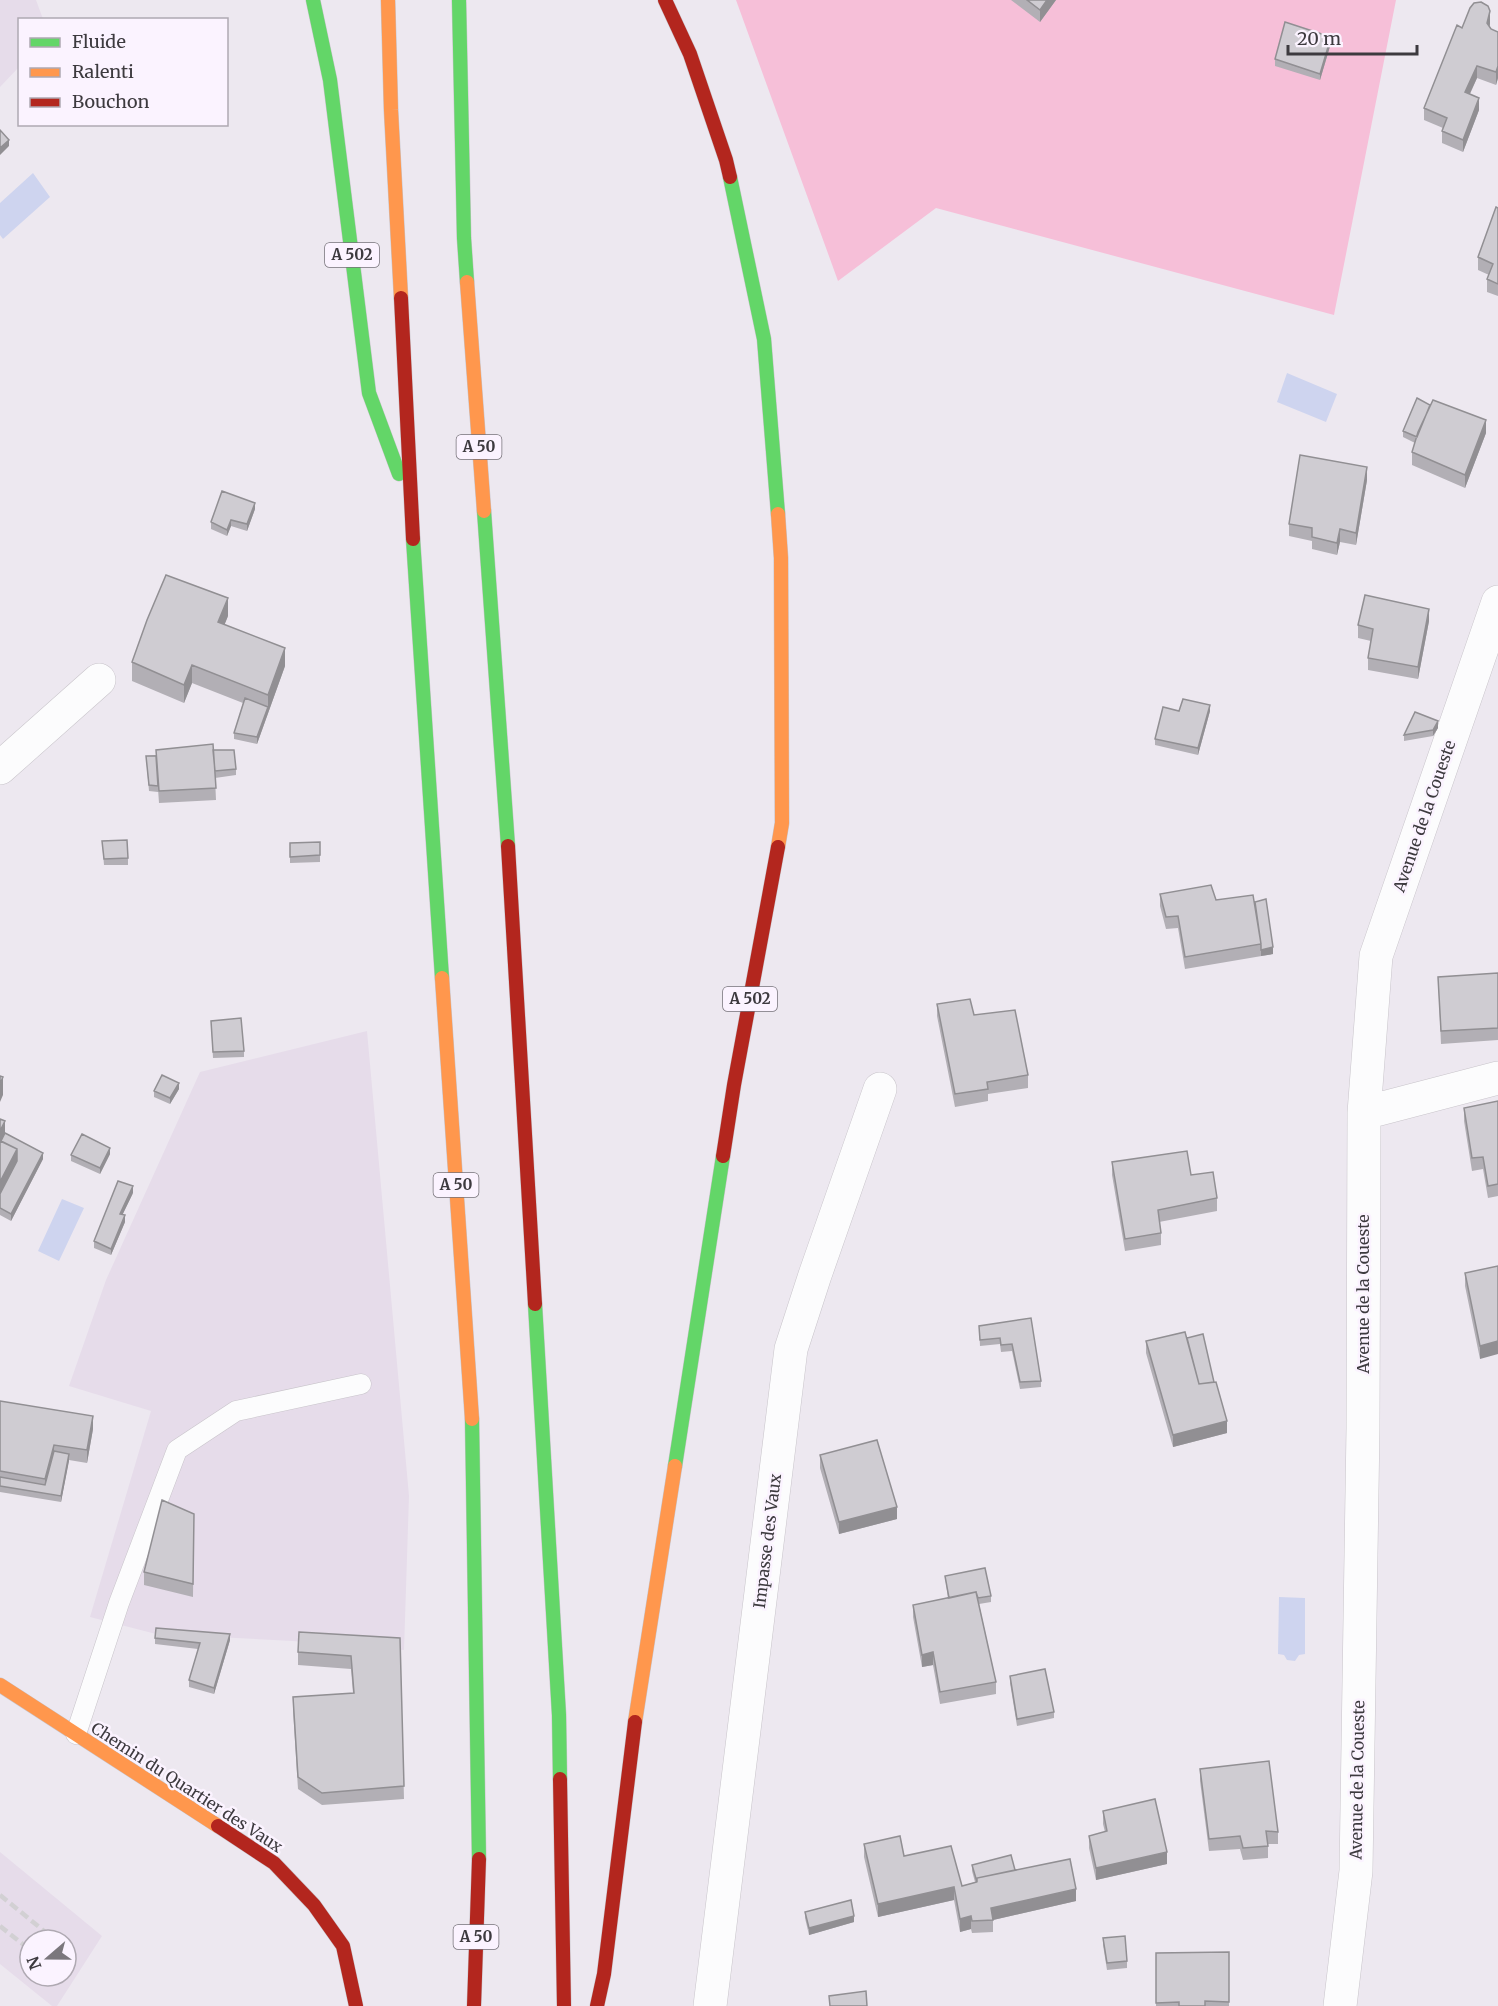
<svg xmlns="http://www.w3.org/2000/svg" width="1498" height="2006" font-family="Merriweather,serif">
<style>
.built{fill:#e6dcea;fill-rule:evenodd}
.green{fill:#f6bfd8}
.water{fill:#ced4ef}
.lines{fill:none;stroke-linecap:round;stroke-linejoin:round}
.lane-casing{stroke:#c8c4ca;stroke-width:21}
.street-casing{stroke:#c8c4ca;stroke-width:34}
.fast-casing{stroke:#c8c4ca;stroke-width:15}
.slow-casing{stroke:#c8c4ca;stroke-width:15}
.jam-casing{stroke:#c8c4ca;stroke-width:15}
.lane{stroke:#fcfcfd;stroke-width:20}
.street{stroke:#fcfcfd;stroke-width:33}
.fast{stroke:#63d668;stroke-width:14}
.slow{stroke:#ff974d;stroke-width:14}
.jam{stroke:#b3261e;stroke-width:14}
.rail{stroke:#d2d0d3;stroke-width:4.5;stroke-dasharray:9 4.5;stroke-linecap:butt}
.wall{fill:#b2afb5}
.shaded-wall{fill:#918f93}
.building{fill:#cfccd2;stroke:#918f93;stroke-width:1.5}
.labels{text-anchor:middle;stroke-width:5;stroke-linejoin:round;paint-order:stroke}
.shield{fill:#fbf3ff;stroke:#767279;stroke-width:1.5}
.shield-label{font-size:15px;font-weight:bold;fill:#3d3a3f}
.street-label{font-size:16px;fill:#3d3a3f;stroke:#fbf3ff}
</style>
<rect width="100%" height="100%" fill="#ede8f0"/>
<path class="built" d="M0 0H36L43 19 20 20 19 67 0 87Z
M367 1031 409 1496 404 1650 293 1641 156 1634 90 1617 151 1411 69 1386 106 1280 200 1072Z
M0 1852 102 1936 57 2006H52L0 1964ZM30 1940H66V1976H30Z"/>
<path class="green" d="M736 0H1396L1334 315 936 208 838 281Z"/>
<path class="water" d="M33 173 50 197 3 239 0 235V203Z
M1287 373 1337 394 1326 422 1277 402Z
M62 1199 84 1208 59 1261 38 1251Z
M1279 1597 1305 1598V1654L1299 1655 1295 1661 1287 1660 1284 1655 1278 1654Z"/>
<g class="lines">
<defs>
<path id="lane" d="M76 1734 119 1603 177 1450 236 1411 361 1384"/>
<path id="street" d="M0 768 99 680
M1364 1113 1498 1078
M710 2006 791 1349 815 1275 880 1089
M1340 2006 1356 1871 1363 1428 1364 1113 1376 956 1498 602"/>
<path id="fast" d="M313 0 330 80 369 393 399 474
M459 0 464 238 467 282
M730 177 764 339 778 514
M484 511 508 846
M413 539 442 978
M535 1304 559 1715 560 1779
M472 1419 479 1859
M675 1466 723 1156"/>
<path id="slow" d="M388 0 391 110 401 298
M467 282 484 511
M778 847 782 823 781 558 778 514
M442 978 472 1419
M0 1685 218 1826
M635 1722 675 1466"/>
<path id="jam" d="M665 0 690 54 726 160 730 177
M401 298 413 539
M508 846 535 1304
M723 1156 734 1085 778 847
M560 1779 564 2006
M218 1826 274 1863 314 1905 343 1946 356 2006
M474 2006 479 1859
M597 2006 604 1974 635 1722"/>
</defs>
<use href="#lane" class="lane-casing"/>
<use href="#street" class="street-casing"/>
<use href="#fast" class="fast-casing"/>
<use href="#slow" class="slow-casing"/>
<use href="#jam" class="jam-casing"/>
<use href="#lane" class="lane"/>
<use href="#street" class="street"/>
<use href="#fast" class="fast"/>
<use href="#slow" class="slow"/>
<use href="#jam" class="jam"/>
<path class="rail" d="M0 1895 55 1940
M0 1926 30 1950"/>
</g>
<path class="wall" d="M1011 0H1056L1040 22Z
M1490 24 1489 27 1491 29 1498 32V78L1496 85 1477 78 1470 94 1479 110 1463 152 1442 143V131L1443 128 1424 120V108L1462 28Z
M1331 43 1320 80 1275 66V59Z
M1498 208V296L1487 292V279L1489 275 1478 270V257Z
M1403 431 1486 433 1465 488 1412 465V452L1415 443 1403 437Z
M1367 480 1356 545 1340 542 1337 555 1312 549V541L1289 536V524Z
M255 509 247 531 231 526 227 536 211 529V522Z
M228 616 224 625 285 666 257 744 234 739V733L243 703 192 683 184 703 132 681V662Z
M1429 621 1418 679 1368 670V658L1371 641 1358 638V625Z
M1179 711H1210L1198 755 1155 745V739Z
M1438 728 1433 736 1404 741V735Z
M213 750 236 769V775L215 778 216 800 159 803 158 789V792L149 791 146 756Z
M102 841 128 858V865H104Z
M320 842V862L290 863V843Z
M1160 894 1216 900 1255 908V902L1273 954 1185 969 1178 928 1166 929 1160 906Z
M1498 973V1040L1441 1044 1438 977Z
M937 1004 974 1015 1028 1075V1088L988 1094V1101L955 1107 937 1016Z
M211 1021 244 1051V1057L213 1058Z
M179 1089 170 1104 154 1097V1091Z
M1498 1101V1196L1488 1198 1483 1169 1472 1171 1464 1121V1108Z
M0 1119 5 1133 43 1159 11 1221 0 1215Z
M110 1154 100 1174 71 1161V1155Z
M1112 1162 1191 1175 1217 1198V1211L1159 1222 1161 1233V1245L1125 1251 1112 1175Z
M133 1193 122 1215 125 1222 111 1255 94 1248V1241Z
M1498 1266 1480 1359 1465 1286V1273Z
M1031 1318 1041 1381V1387L1020 1389 1012 1351 1001 1352 1000 1344 980 1346 979 1326Z
M1187 1338 1227 1433 1173 1447 1146 1353V1341Z
M0 1401 93 1429 87 1463 69 1460 61 1502 0 1492Z
M820 1455 897 1519 839 1534 820 1468Z
M194 1514 193 1597 144 1585V1572Z
M945 1576 991 1596V1602L979 1604 996 1682V1694L940 1704 933 1665 922 1667 913 1617V1605L948 1598Z
M155 1638 230 1640 214 1694 189 1687V1680L198 1649 155 1644Z
M400 1638 404 1799 322 1805 298 1789 293 1710V1697L353 1693 351 1669 298 1665V1652Z
M1010 1676 1054 1712V1718L1017 1726 1010 1683Z
M1200 1769 1278 1832V1844H1268V1858L1243 1860 1240 1849 1209 1851 1200 1781Z
M1103 1811 1167 1864 1096 1880 1089 1848V1836L1105 1832 1103 1824Z
M864 1844 962 1886 975 1882 972 1871V1865L1015 1870 1076 1901 993 1920V1932L972 1933 971 1929 960 1932 954 1900 878 1917 864 1857Z
M805 1912 854 1922 809 1935 805 1918Z
M1103 1938 1127 1961V1968L1107 1970 1103 1945Z
M1229 1952V2006H1156V1953Z"/>
<path class="shaded-wall" d="M1047 0H1056L1040 22V10Z
M1490 11V24L1487 36V23Z
M1331 37V43L1320 80V74Z
M1477 66V78L1465 104V92Z
M1498 66V78L1496 85V72Z
M1479 98V110L1463 152V140Z
M9 140V146L0 155V148Z
M1486 420V433L1465 488V475Z
M1367 467V480L1356 545V533Z
M255 503V509L247 531V524Z
M231 520V526L227 536V530Z
M1340 529V542L1337 555V543Z
M228 598V616L218 641V622Z
M1429 609V621L1418 679V667Z
M285 648V666L257 744V737L268 707V695Z
M192 665V683L184 703V685Z
M1210 705V711L1198 755V748Z
M1438 721V728L1433 736V730Z
M1273 947V954L1261 956V950Z
M3 1077V1095L0 1102V1084Z
M179 1083V1089L170 1104V1098Z
M5 1121V1140L0 1149V1131Z
M110 1148V1154L100 1174V1168Z
M17 1149V1167L0 1200V1182Z
M43 1153V1159L11 1221V1214Z
M133 1186V1193L120 1220V1214Z
M125 1215V1222L111 1255V1249Z
M1498 1341V1354L1480 1359V1346Z
M93 1416V1429L87 1463V1450Z
M1227 1421V1433L1173 1447V1435Z
M54 1445V1457L45 1491V1479Z
M69 1454V1461L61 1502V1496Z
M897 1507V1519L839 1534V1522Z
M230 1634V1640L214 1694V1688Z
M933 1652V1665L922 1667V1655Z
M1167 1852V1864L1096 1880V1868Z
M954 1887V1900L878 1917V1904Z
M1076 1889V1901L993 1920 991 1908Z
M854 1916V1922L809 1935V1928Z
M971 1916V1929L960 1932V1919Z"/>
<path class="building" d="M1027 0H1047L1040 10Z
M1481 2 1488 6 1490 11 1487 23 1491 29 1498 32V66L1496 72 1477 66 1465 92 1479 98 1463 140 1442 131 1447 118 1424 108 1457 25 1462 28 1470 8 1474 3Z
M1285 22 1331 37 1320 74 1275 59Z
M0 130 9 140 0 148Z
M1496 207 1498 208V284L1487 279 1493 264 1478 257Z
M1417 398 1430 405 1417 437 1403 431Z
M1433 400 1486 420 1465 475 1412 452 1418 432Z
M1300 455 1367 467 1356 533 1340 529 1337 543 1312 537V528L1289 524Z
M222 491 255 503 247 524 231 520 227 530 211 522Z
M166 575 228 598 218 622 285 648 268 695 192 665 184 685 132 662 147 620Z
M1365 595 1429 609 1418 667 1368 658 1373 629 1358 625Z
M245 698 268 707 257 737 234 733Z
M1183 699 1210 705 1198 748 1155 739 1163 707 1179 711Z
M1415 712 1438 721 1433 730 1404 735Z
M213 744 216 788 159 791 156 750Z
M213 750H234L236 769 215 771Z
M146 756H156L158 786 149 785Z
M127 840 128 858 104 859 102 841Z
M320 842V855L290 857V843Z
M1211 885 1216 900 1253 895 1261 944 1185 957 1178 916 1166 917 1160 894Z
M1266 899 1273 947 1261 950V944L1255 902Z
M1498 973V1028L1441 1031 1438 977Z
M970 999 974 1015 1015 1010 1028 1075 987 1082 988 1089 955 1094 937 1004Z
M241 1018 244 1051 213 1052 211 1021Z
M162 1075 179 1083 170 1098 154 1091Z
M0 1076 3 1077 0 1084Z
M1498 1101V1184L1488 1186 1483 1157 1472 1158 1464 1108Z
M0 1119 5 1121 0 1131Z
M5 1133 43 1153 11 1214 0 1208V1194L17 1161V1149L1 1141Z
M82 1134 110 1148 100 1168 71 1155Z
M0 1141 17 1149 0 1182Z
M1187 1151 1191 1175 1213 1172 1217 1198 1158 1210 1161 1233 1125 1239 1112 1162Z
M118 1181 133 1186 120 1214 125 1215 111 1249 94 1241Z
M1498 1266V1341L1480 1346 1465 1273Z
M1031 1318 1041 1381 1020 1382 1012 1344 1001 1345 1000 1338 980 1340 979 1326Z
M1185 1332 1199 1384 1216 1382 1227 1421 1173 1435 1146 1341Z
M1203 1334 1214 1382 1199 1384 1187 1338Z
M0 1401 93 1416 87 1450 54 1445 45 1479 0 1471Z
M877 1440 897 1507 839 1522 820 1455Z
M54 1451 69 1454 61 1496 0 1486V1477L45 1485Z
M162 1500 194 1514 193 1584 144 1572Z
M985 1568 991 1596 978 1598 976 1592 949 1598 945 1576Z
M976 1592 996 1682 940 1692 933 1652 922 1655 913 1605Z
M156 1628 230 1634 214 1688 189 1680 200 1643 155 1638Z
M299 1632 400 1638 404 1786 322 1793 298 1777 293 1697 354 1693 351 1656 298 1652Z
M1045 1669 1054 1712 1017 1719 1010 1676Z
M1269 1761 1278 1832 1266 1831 1268 1846 1243 1848 1240 1836 1209 1839 1200 1769Z
M1155 1799 1167 1852 1096 1868 1089 1836 1107 1831 1103 1811Z
M900 1836 904 1856 951 1846 962 1886 977 1882V1878L1070 1859 1076 1889 991 1908 993 1920 972 1921 971 1916 960 1919 954 1887 878 1904 864 1844Z
M1011 1855 1015 1870 977 1878V1882L972 1865Z
M851 1900 854 1916 809 1928 805 1912Z
M1125 1936 1127 1961 1107 1963 1103 1938Z
M1229 1952V2002L1205 2001V2006H1179V2002L1156 2003V1953Z
M866 1991 867 2006H830L829 1996Z"/>
<g class="labels">
<g class="shield">
<rect x="325" y="243" width="54" height="24" rx="4.5"/>
<rect x="456.5" y="435" width="45" height="24" rx="4.5"/>
<rect x="723" y="987" width="54" height="24" rx="4.5"/>
<rect x="433.5" y="1173" width="45" height="24" rx="4.5"/>
<rect x="453.5" y="1925" width="45" height="24" rx="4.5"/>
</g>
<g class="shield-label">
<text x="352" y="260">A 502</text>
<text x="479" y="452">A 50</text>
<text x="750" y="1004">A 502</text>
<text x="456" y="1190">A 50</text>
<text x="476" y="1942">A 50</text>
</g>
<g class="street-label">
<text transform="translate(1424 816) rotate(-71)" y="6">Avenue de la Coueste</text>
<text transform="translate(1363 1294) rotate(-90)" y="6">Avenue de la Coueste</text>
<text transform="translate(767 1541) rotate(-83)" y="6">Impasse des Vaux</text>
<text transform="translate(1357 1780) rotate(-89)" y="6">Avenue de la Coueste</text>
<text transform="translate(187 1787) rotate(33)" y="6">Chemin du Quartier des Vaux</text>
</g>
</g>
<rect x="18" y="18" width="210" height="108" fill="#fbf3ff" stroke="#afa9b2" stroke-width="1.5"/>
<rect x="30" y="38" width="30" height="9" fill="#63d668" stroke="#afa9b2" stroke-width="1.5"/>
<text x="72" y="48" font-size="18" fill="#3d3a3f">Fluide</text>
<rect x="30" y="68" width="30" height="9" fill="#ff974d" stroke="#afa9b2" stroke-width="1.5"/>
<text x="72" y="78" font-size="18" fill="#3d3a3f">Ralenti</text>
<rect x="30" y="98" width="30" height="9" fill="#b3261e" stroke="#afa9b2" stroke-width="1.5"/>
<text x="72" y="108" font-size="18" fill="#3d3a3f">Bouchon</text>
<g transform="translate(48 1958) rotate(250)"><circle r="28" fill="#fbf3ff" stroke="#afa9b2" stroke-width="1.5"/>
<path d="M0-4.5L10 22L0 15L-10 22Z" fill="#7b777d"/>
<text y="-9" font-size="16" font-weight="bold" text-anchor="middle" fill="#3d3a3f">N</text>
</g>
<path d="M1288 45v9h129v-9" fill="none" stroke="#3d3a3f" stroke-width="3"/>
<text x="1297" y="45" font-size="18" fill="#3d3a3f" stroke="#fbf3ff" stroke-width="4.5" paint-order="stroke">20 m</text>
</svg>
